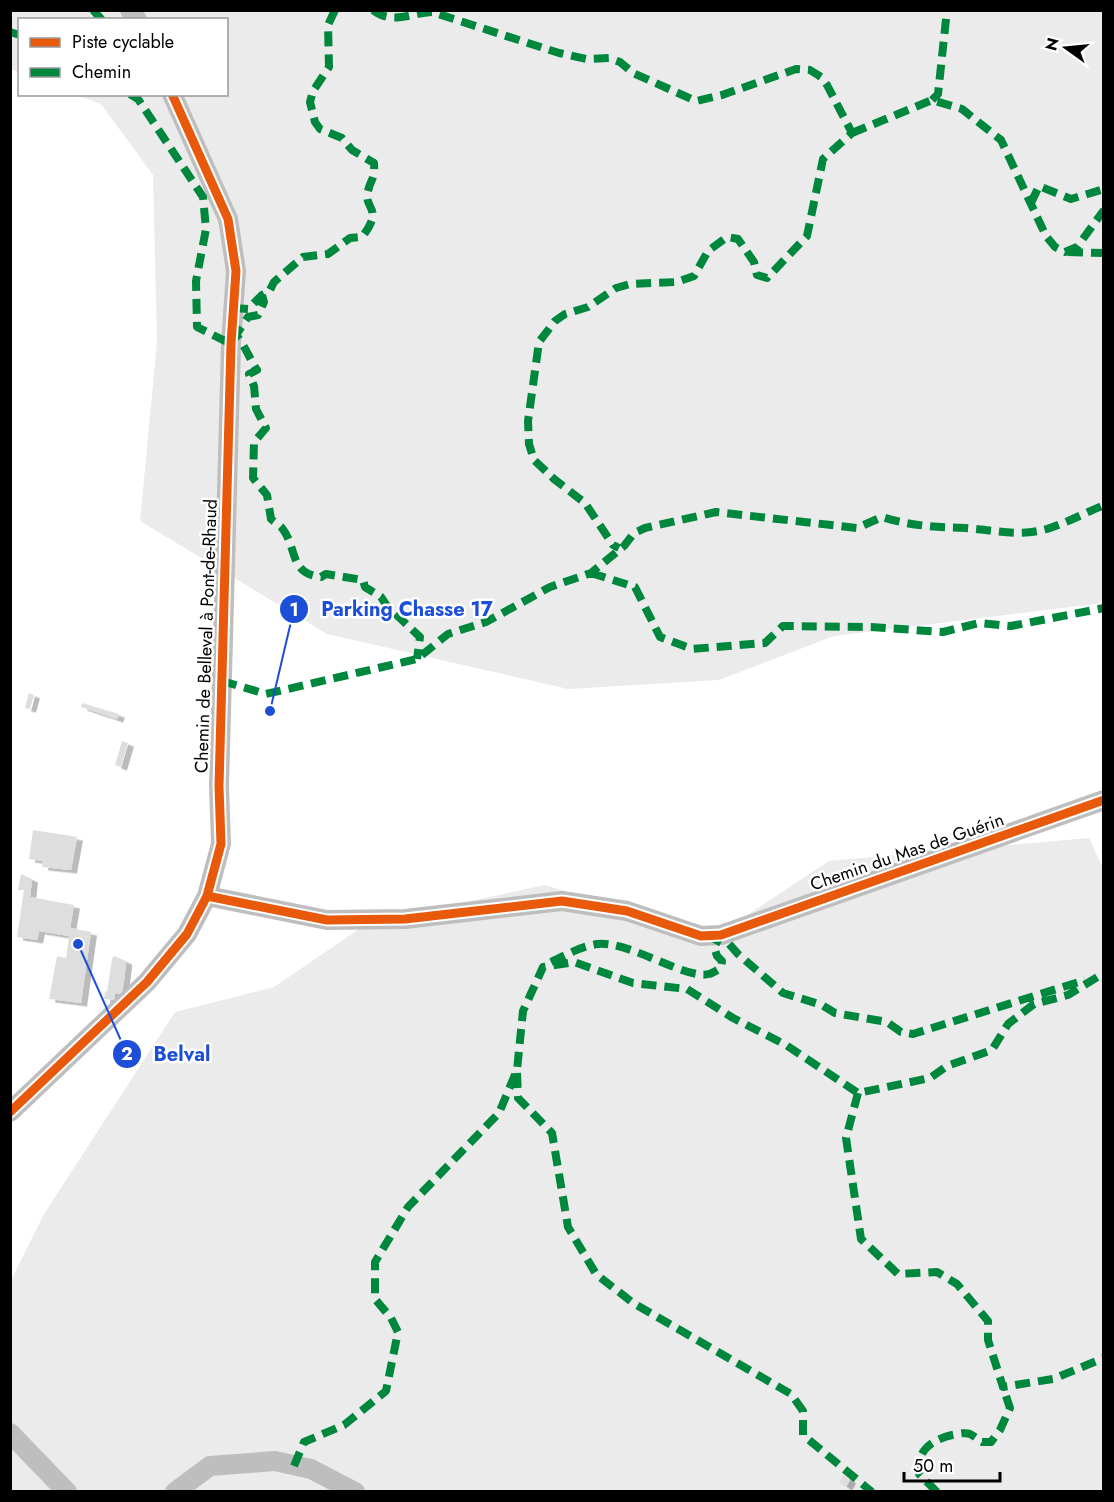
<svg xmlns="http://www.w3.org/2000/svg" width="1114" height="1502" font-family="Jost,sans-serif">
<style>
.green{fill:#ebebeb}
.building{fill:#dedede;filter:url(#shadow)}
.lines{fill:none;stroke-linecap:round;stroke-linejoin:round}
.minor{stroke:#bebebe;stroke-width:20}
.quiet{stroke:#00873e;stroke-width:8;stroke-dasharray:15 8;stroke-linecap:butt}
.cycleway-casing{stroke:#fff;stroke-width:13}
.cycleway{stroke:#e8590c;stroke-width:9}
.labels{text-anchor:middle;stroke-width:5;stroke-linejoin:round;paint-order:stroke}
.street-label{font-size:18px;fill:#000;stroke:#fff}
.leader{fill:none;stroke:#1d4ed8;stroke-width:2}
.callout-dot{fill:#1d4ed8;stroke:#fff;stroke-width:2}
.mark-label{font-size:18px;text-anchor:middle;font-weight:bold;fill:#fff}
.callout-label{font-size:20px;text-anchor:middle;font-weight:bold;fill:#1d4ed8;stroke:#fff;stroke-width:5;stroke-linejoin:round;paint-order:stroke}
</style>
<defs>
<filter id="shadow"><feDropShadow dx="6" dy="3.5" stdDeviation="0" flood-color="#0004"/></filter>
</defs>
<rect width="100%" height="100%" fill="#fff"/>
<path class="green" d="M10 11H1103V603L834 636 719 680 568 689 327 634 140 521 157 342 153 175 101 104 77 95 226 94V20H20L19 72 11 69Z
M1089 838 1103 868V1491H11L10 1282 44 1214 175 1012 274 987 368 923 545 885 714 937 829 861Z"/>
<path class="building" d="M29 693 34 695 30 709 25 708Z
M82 703 119 714 117 719 81 707Z
M122 741 128 743 121 767 115 765Z
M33 830 77 837 71 870 42 867 43 861 29 859Z
M21 874 32 879 30 897 74 905 70 928 91 932 81 1003 49 999 57 956 66 958 69 936 39 931 37 940 17 937 24 890H18Z
M114 956 126 961V965L122 994 115 993 114 1000 104 999 105 991 107 992 112 959Z
M844 1475 850 1480 846 1487 839 1482Z"/>
<g class="lines">
<path class="minor" d="M130 10 137 20
M207 896 327 920 405 919 562 901 627 911 701 936 721 935 1104 800
M10 1112 147 982 187 934 207 896 221 844 219 786 231 344 236 271 228 219 172 94
M10 1433 67 1492
M175 1492 210 1466 275 1461 311 1469 355 1492"/>
<path class="quiet" d="M93 10 102 20
M335 10 328 25 329 67 313 91 310 102 315 122 320 129 342 138 352 150 374 163C375 180 371 178 368 191 363 210 385 207 362 237L350 238 328 254 303 257 274 282 269 292 262 295 264 302 258 315 248 317 236 335C246 347 249 358 257 370L249 374 254 386 256 409 266 428 254 442 253 478 267 495 271 519C274 522 280 525 282 528 298 548 288 573 321 577L326 574 363 580 365 587 381 597 387 606 420 637 417 659
M373 10C392 25 411 13 432 12L559 53 586 59 609 58 620 62 633 73 696 101 722 95 796 69 810 70 821 77 827 85 852 133 823 159 807 236 767 278 757 275 754 262 738 239 727 237 708 251 694 276 677 282 630 284 616 288 588 307 565 314 555 321 539 342 528 421 529 444 534 460 554 479 585 503 613 545 619 548
M10 32 20 35
M130 94 138 99 203 197 206 229 196 281 197 327 231 344
M932 100 938 94 947 10
M852 133 932 100 962 109 1001 140 1046 236 1055 247 1065 252 1077 247 1104 210
M1031 203 1039 186 1071 199 1104 189
M1068 252 1104 253
M233 308 248 309 262 295
M591 573 635 587 660 637 692 649 765 643 783 626 871 627 943 632 979 623 1011 626 1104 608
M222 681 266 694 417 659 448 634 486 622 550 587 591 573 624 546 634 533 645 528 716 512 857 528 882 517C910 526 936 527 965 528 994 530 1019 537 1047 529 1066 523 1085 513 1104 505
M551 962C566 955 581 946 598 944 630 941 686 980 709 974 713 973 717 970 721 968L722 961 717 956 714 947 721 935 738 954 783 993 822 1005 835 1013 887 1022 901 1032 913 1034 1085 980
M517 1073 518 1098 552 1133 568 1227 596 1274 633 1303 791 1394 803 1411V1435L872 1492
M858 1093 846 1138 861 1239 898 1274 937 1272 957 1284 988 1321V1340L1003 1387 1053 1379 1104 1358
M294 1466 304 1442 344 1425 386 1391 398 1332 391 1318 375 1299V1262L408 1207 499 1113 517 1070 523 1011 543 967 574 962 633 983 687 989 733 1018 786 1045 858 1093 930 1078 947 1066 992 1050 1008 1024 1034 1004 1068 995 1104 973
M937 1492 919 1474C916 1451 931 1440 952 1435 957 1434 965 1432 970 1434 974 1436 979 1440 982 1442H991L1000 1430 1010 1408 1003 1387"/>
<defs>
<path id="cycleway" d="M207 896 327 920 405 919 562 901 627 911 701 936 721 935 1104 800
M10 1112 147 982 187 934 207 896 221 844 219 786 231 344 236 271 228 219 172 94"/>
</defs>
<use href="#cycleway" class="cycleway-casing"/>
<use href="#cycleway" class="cycleway"/>
</g>
<g class="labels">
<g class="street-label">
<text transform="translate(206 636) rotate(-88)" y="6">Chemin de Belleval à Pont-de-Rhaud</text>
<text transform="translate(907 852) rotate(-19)" y="6">Chemin du Mas de Guérin</text>
</g>
</g>
<path class="leader" d="M270 711L294 609M78 944L127 1054"/>
<g class="callout-dot">
<circle cx="270" cy="711" r="6"/>
<circle cx="78" cy="944" r="6"/>
<circle cx="294" cy="609" r="15"/>
<circle cx="127" cy="1054" r="15"/>
</g>
<g class="mark-label">
<text x="294" y="616">1</text>
<text x="127" y="1060">2</text>
</g>
<g class="callout-label">
<text x="407" y="616">Parking Chasse 17</text>
<text x="182" y="1061">Belval</text>
</g>
<rect width="1114" height="1502" fill="none" stroke="#000000" stroke-width="24"/>
<rect x="18" y="18" width="210" height="78" fill="#ffffff" stroke="#999999" stroke-width="1.5"/>
<rect x="30" y="38" width="30" height="9" fill="#e8590c" stroke="#999999" stroke-width="1.5"/>
<text x="72" y="48" font-size="18" fill="#000000">Piste cyclable</text>
<rect x="30" y="68" width="30" height="9" fill="#00873e" stroke="#999999" stroke-width="1.5"/>
<text x="72" y="78" font-size="18" fill="#000000">Chemin</text>
<g transform="translate(1066 48) rotate(285)" stroke="#ffffff" stroke-width="4.5" paint-order="stroke">
<path d="M0-4.5L10 22L0 15L-10 22Z" fill="#000000"/>
<text y="-9" font-size="16" font-weight="bold" text-anchor="middle" fill="#000000">N</text>
</g>
<path d="M904 1472v9h96v-9" fill="none" stroke="#000000" stroke-width="3"/>
<text x="913" y="1472" font-size="18" fill="#000000" stroke="#ffffff" stroke-width="4.5" paint-order="stroke">50 m</text>
</svg>
